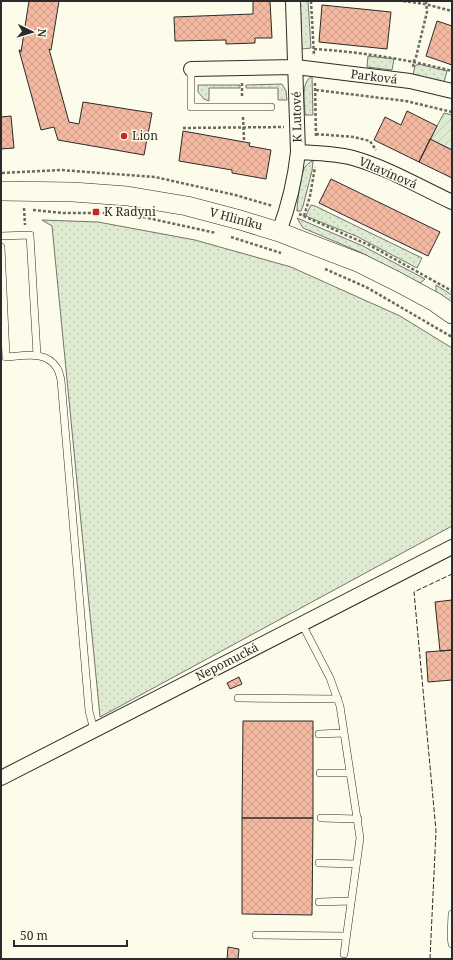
<svg xmlns="http://www.w3.org/2000/svg" width="453" height="960" font-family="'Noto Serif',serif">
<style>
.grass{fill:url(#grass-dots);stroke:#74746e}
.garden{fill:url(#garden-furrows);stroke:#74746e}
.building{fill:url(#building-cross-hatch);stroke:#2b2b2b}
.lines{fill:none;stroke-linecap:round;stroke-linejoin:round}
.lane-casing{stroke:#2b2b2b;stroke-width:8}
.street-casing{stroke:#2b2b2b;stroke-width:16}
.secondary-casing{stroke:#2b2b2b;stroke-width:20}
.path{stroke:#6a6964;stroke-width:2.5;stroke-dasharray:3 2;stroke-linecap:butt}
.lane{stroke:#fdfbea;stroke-width:7}
.street{stroke:#fdfbea;stroke-width:14}
.secondary{stroke:#fdfbea;stroke-width:19}
.fence{stroke:#2b2b2b;stroke-width:1;stroke-dasharray:5 2;stroke-linecap:butt}
.poi-dot{fill:#c62828;stroke:#fdfbea;stroke-width:1.5}
.labels{text-anchor:middle;stroke-width:3;stroke-linejoin:round;paint-order:stroke}
.street-label{font-size:12px;fill:#2b2b2b;stroke:#fdfbea}
.poi-label{font-size:12px;fill:#2b2b2b;stroke:#fdfbea;text-anchor:start}
</style>
<defs>
<pattern id="grass-dots" width="8" height="8" patternUnits="userSpaceOnUse"><rect width="8" height="8" fill="#deebd1"/><path d="M2 2h.1M6 6h.1" fill="none" stroke="#bfcab4" stroke-width="1.8" stroke-linecap="round"/></pattern>
<pattern id="garden-furrows" width="10" height="10" patternUnits="userSpaceOnUse"><rect width="10" height="10" fill="#deebd1"/><path d="M-1 1l2-2M0 10L10 0M9 11l2-2" fill="none" stroke="#bfcab4"/></pattern>
<pattern id="building-cross-hatch" width="8" height="8" patternUnits="userSpaceOnUse"><rect width="8" height="8" fill="#f2b8a0"/><path d="M0 0l8 8M0 8l8-8" fill="none" stroke="#d09e8a"/></pattern>
</defs>
<rect width="100%" height="100%" fill="#fdfbea"/>
<path class="grass" d="M300 1H308L311 48 302 49Z
M368 56 394 59 392 70 367 67Z
M418 64 447 71 444 82 413 75 415 66Z
M312 76 313 115H305C305 103 300 83 312 76Z
M282 84 286 91 287 100H278V88H246V85Z
M198 85H240V88H209V101L204 99 198 92Z
M313 161 312 171 303 206 301 211H297C297 203 301 172 305 167 307 164 310 162 313 161Z
M311 205 315 206 422 258 417 268 356 236 308 217 306 215Z
M297 218 363 246 425 279 419 284 360 252 303 228Z
M42 220 98 222 195 240 291 267 400 316 452 348V526L100 717 52 226Z
M436 285 452 295V304L436 294Z"/>
<path class="garden" d="M444 113 452 115V150L430 139Z"/>
<path class="building" d="M29 1H59L51 50 49 49 69 122 79 124 83 102 152 113 144 155 58 140 54 127 41 130 19 50H20L21 52Z
M253 1H270L272 38H255V43L226 44V40L175 41 174 17 253 14Z
M322 5 391 12 387 49 319 42Z
M437 21 452 26V65L426 56Z
M407 111 437 126 419 162 374 140 385 117 401 125Z
M11 116 14 148 1 149V117Z
M183 131 250 143 249 146 271 150 266 179 232 173V170L179 161Z
M430 139 452 150V178L419 162Z
M331 179 440 232 428 256 319 203Z
M452 600V650L440 651 435 602Z
M452 650V680L428 682 426 652Z
M239 677 242 684 230 689 227 683Z
M243 721H313V818H242Z
M242 818H313L312 915 242 914Z
M228 947 239 949 238 959H227Z"/>
<g class="lines">
<defs>
<path id="lane" d="M191 69V107H271
M1 236 30 235 37 355
M1 247 6 357C23 356 46 350 57 368 59 371 60 376 61 380L89 711 94 730
M302 624 330 678 340 706 360 838 344 954
M238 698 338 699
M319 734 344 733
M320 773H350
M321 818 358 819
M319 863 356 864
M319 902 351 901
M452 914 451 937 452 944
M256 935 346 936"/>
<path id="street" d="M191 69 296 67 410 81 452 91
M298 152C316 153 335 153 353 158 388 168 420 187 452 202
M279 232C289 205 295 180 298 152L293 1
M1 778 452 547"/>
<path id="secondary" d="M1 191 73 192 127 196 187 206 240 220 279 232 360 263 398 282 435 302 452 314"/>
</defs>
<use href="#lane" class="lane-casing"/>
<use href="#street" class="street-casing"/>
<use href="#secondary" class="secondary-casing"/>
<path class="path" d="M311 1 314 56
M403 1 425 4 452 11
M314 49C361 52 406 59 452 71
M413 67 414 61 416 57 427 12 426 1
M242 83V98
M315 83 316 138
M316 90 406 101 452 112
M243 117 244 141
M183 128 284 127
M316 134 354 137 370 141 376 150
M2 173 61 170 155 177 235 195 273 206
M24 208 25 225
M33 210 64 213H106
M299 214 371 246 452 291
M304 216 310 196 315 167
M143 217 216 233
M231 237 281 253
M325 269 366 287 452 337"/>
<use href="#lane" class="lane"/>
<use href="#street" class="street"/>
<use href="#secondary" class="secondary"/>
<path class="fence" d="M430 959 436 831 414 592 452 574"/>
</g>
<g class="poi-dot">
<circle cx="124" cy="136" r="4"/>
<rect x="92" y="208" width="8" height="8" rx="2"/>
</g>
<g class="labels">
<g class="street-label">
<text transform="translate(374 77) rotate(7)" y="4">Parková</text>
<text transform="translate(297 117) rotate(-91)" y="4">K Lutové</text>
<text transform="translate(388 173) rotate(23)" y="4">Vltavínová</text>
<text transform="translate(236 219) rotate(15)" y="4">V Hliníku</text>
<text transform="translate(227 662) rotate(-27)" y="4">Nepomucká</text>
</g>
<g class="poi-label">
<text x="132" y="140">Lion</text>
<text x="104" y="216">K Radyni</text>
</g>
</g>
<rect width="453" height="960" fill="none" stroke="#2b2b2b" stroke-width="4"/>
<g transform="translate(32 32) rotate(95)" stroke="#fdfbea" stroke-width="3" paint-order="stroke">
<path d="M0-3L7 15L0 10L-7 15Z" fill="#2b2b2b"/>
<text y="-6" font-size="11" font-weight="bold" text-anchor="middle" fill="#2b2b2b">N</text>
</g>
<path d="M14 940v6h113v-6" fill="none" stroke="#2b2b2b" stroke-width="2"/>
<text x="20" y="940" font-size="12" fill="#2b2b2b" stroke="#fdfbea" stroke-width="3" paint-order="stroke">50 m</text>
</svg>
